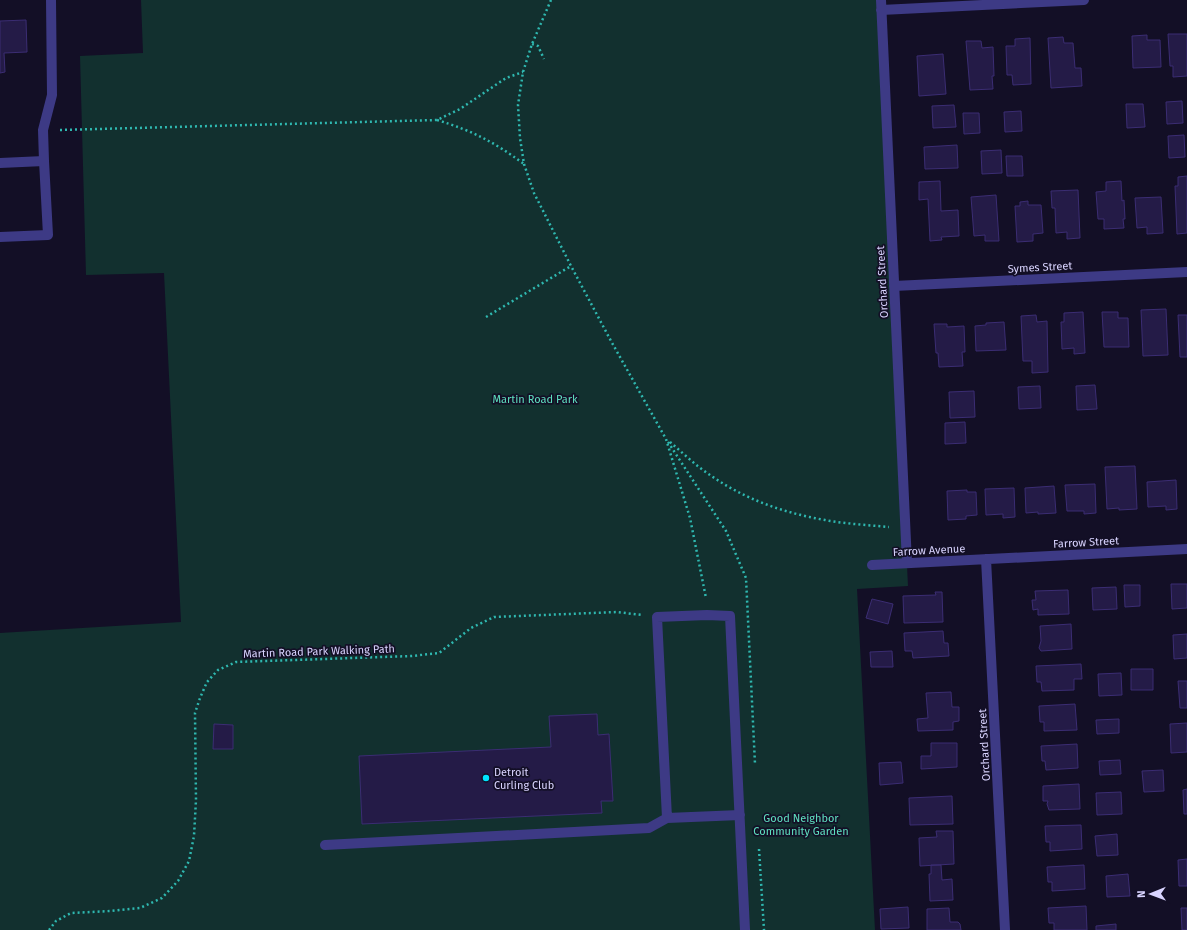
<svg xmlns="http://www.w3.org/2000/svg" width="1187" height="930" font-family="'Fira Sans',sans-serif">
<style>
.green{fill:#12302f}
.building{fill:#241b47;stroke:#3b2d73}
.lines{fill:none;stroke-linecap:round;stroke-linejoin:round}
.path{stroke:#2fb8b0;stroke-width:2.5;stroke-dasharray:2 3;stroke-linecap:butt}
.minor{stroke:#3d3a85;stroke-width:10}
.poi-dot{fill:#00e5ff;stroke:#130f26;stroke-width:1.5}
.labels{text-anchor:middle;stroke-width:3.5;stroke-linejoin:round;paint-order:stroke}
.street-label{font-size:11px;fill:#d9d4ff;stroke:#130f26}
.park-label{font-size:11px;fill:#5fe0c0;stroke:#130f26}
.poi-label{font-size:11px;fill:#d9d4ff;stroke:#130f26;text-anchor:start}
</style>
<rect width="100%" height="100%" fill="#130f26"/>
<path class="green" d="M141 0H880L908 586 857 589 875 930H0V633L181 622 164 273 86 275 80 56 143 53Z"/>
<path class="building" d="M26 20 27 52 4 53 5 72 0 73V21Z
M1168 34H1187V76L1173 77V66H1170Z
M1147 35V40H1160L1161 67 1133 68 1132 36Z
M1063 37 1064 43H1073L1075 68H1081L1082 86 1051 88 1048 38Z
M1030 38 1031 84 1013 85 1012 75H1007L1006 46H1015V39Z
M966 41H981L982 48 993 47 994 76H992L993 89 970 90Z
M943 54 946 94 919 96 917 56Z
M1182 101 1183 123 1167 124 1166 102Z
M1126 104H1143L1145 127 1127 128Z
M954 105 956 127 933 128 932 106Z
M1021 111 1022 131 1005 132 1004 112Z
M963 113H979L980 133 964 134Z
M1184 135 1185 157 1169 158 1168 136Z
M957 145 958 168 925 169 924 147Z
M1001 150 1002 173 982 174 981 151Z
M1006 156H1022L1023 176H1007Z
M1187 176V233L1177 234 1175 186H1178V177Z
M940 181 941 211 958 210 959 236 941 237 942 240 930 241 928 199 919 200V182Z
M1121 181 1122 201 1124 200 1125 219H1123L1124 228 1104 229V219H1098L1096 192 1106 191V182Z
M1078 190 1080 238 1067 239V232L1056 233 1055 208H1052L1051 191Z
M996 195 999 241H985V235L974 236 971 197Z
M1161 197 1163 233 1147 234V227L1137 228 1135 198Z
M1028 201V205H1041L1043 233 1033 234V241L1017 242 1015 206H1020V202Z
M1166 309 1168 355 1143 356 1141 310Z
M1083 312 1085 353 1074 354V348L1062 349 1061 322H1064V313Z
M1102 312H1118V318H1128L1129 347H1104Z
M1036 315 1037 322 1047 321 1048 372 1032 373V361H1023L1021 316Z
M1178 315H1187V357H1180Z
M1004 322 1006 350 976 351 975 326 986 325V323Z
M934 324H947V327L964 326 965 352H962L963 366 939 367 938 353H936Z
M1095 385 1097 409 1077 410 1076 386Z
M1040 386 1041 408 1019 409 1018 387Z
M974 391 975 417 950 418 949 392Z
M965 422 966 443 945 444V423Z
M1135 466 1137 509 1119 510V508L1107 509 1105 467Z
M1176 480 1177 509 1166 510V506L1148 507 1147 482Z
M1095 484 1096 513 1084 514V511H1067L1065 485Z
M1054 486 1056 513 1038 514V512L1026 513 1025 488Z
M1014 488 1015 517 1003 518V514L986 515 985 489Z
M967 490V492H976L977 515 966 516V519L948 520 947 491Z
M1171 584H1187V608L1172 609Z
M1124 585H1140V606L1125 607Z
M1116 587 1117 609 1093 610 1092 588Z
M1068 590 1069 614 1038 615V609L1033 610 1032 600H1036L1035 591Z
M935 592H942L943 622 904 623 903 596 936 595Z
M872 599 893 604 888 624 866 618Z
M1071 624 1072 649 1041 651 1039 648 1041 641 1040 626Z
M943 631 944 643H948L949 656 913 658 912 651H905L904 633Z
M1187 634V658L1174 659 1173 635Z
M892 651 893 667H871L870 652Z
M1081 664 1082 679H1074V690L1042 691 1041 682H1037L1036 666Z
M1131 669H1153V690H1131Z
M1121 673 1122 695 1099 696 1098 674Z
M1178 681H1187V708H1180Z
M951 692 952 707H959V721L953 722V730L918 731 917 719 928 718 926 693Z
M1075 704 1077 730 1044 731V722H1040L1039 706Z
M597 714 598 735 609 734 613 801H601L602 813 362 824 359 756 551 747 549 716Z
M1119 719V733L1097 734 1096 720Z
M1187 723V752L1171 753 1170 724Z
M214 724 233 725V749H213Z
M931 743H957V767L921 769V756H931Z
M1077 744 1078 768 1046 770 1045 761H1042L1041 746Z
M1120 760 1121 774 1100 775 1099 761Z
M901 762 903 783 880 785 879 763Z
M1163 770 1164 791 1144 792 1142 771Z
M1079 784 1080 809 1049 810 1047 804 1048 801H1043V786Z
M1187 789V814H1184L1183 790Z
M1121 792 1122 814 1097 815 1096 793Z
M952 796 953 824 910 825 909 798Z
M1081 825 1082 849 1050 851V842H1046L1045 826Z
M936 831H953L954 864 920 866 919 838 937 837Z
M1117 834 1118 855 1097 856 1095 836Z
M1187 859V886H1179L1178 860Z
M931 865H941L942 880 952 879 953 900 930 901 929 874H931Z
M1084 865 1085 889 1052 891V882H1048L1047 867Z
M1128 874 1130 896 1107 897 1106 876Z
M1086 906 1087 930H1054V923H1049L1048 908Z
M908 907 909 928 881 929 880 909Z
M949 908 950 922H958L960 924 961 930H927V909Z
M1181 908H1187V930H1182Z
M1116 924V930H1096V926Z"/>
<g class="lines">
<path class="path" d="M551 0 532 44 523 72 518 105 520 138 524 164 534 193 571 266 611 341 666 439 690 518 706 598
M532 44 538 46 544 59
M437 120C473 131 494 142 524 164
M60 130 437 120 460 109 506 78 523 72
M486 317 571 266
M668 442 726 531 746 578 755 764
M670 442C683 453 696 466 710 475 744 499 784 513 825 520 846 524 868 525 889 527
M759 849 764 930
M49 930 56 921 71 913 110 911 140 908 162 898 178 881 189 861 194 836 196 800 195 713 200 698 207 682 218 670 236 662 412 656 439 653 471 628 494 617 617 612 642 615"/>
<path class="minor" d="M881 0 907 563
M881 10 1084 0
M44 161 43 130 52 95 51 0
M0 163 44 161 48 235 0 237
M894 286 1187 272
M986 559 1005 930
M872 565 1187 549
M740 815 667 818 657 617 707 615 730 616 745 930
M325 845 649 828 667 818"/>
</g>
<circle class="poi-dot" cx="486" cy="778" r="4"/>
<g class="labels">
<g class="street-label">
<text transform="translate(1040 267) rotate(-3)" y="4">Symes Street</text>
<text transform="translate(882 282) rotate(-93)" y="4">Orchard Street</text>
<text transform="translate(1086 542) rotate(-3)" y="4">Farrow Street</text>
<text transform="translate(929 550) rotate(-3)" y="4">Farrow Avenue</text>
<text transform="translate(319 651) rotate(-2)" y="4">Martin Road Park Walking Path</text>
<text transform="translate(984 745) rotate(-93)" y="4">Orchard Street</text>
</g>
<g class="park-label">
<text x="535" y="403">Martin Road Park</text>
<text x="801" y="822">Good Neighbor<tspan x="801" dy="13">Community Garden</tspan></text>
</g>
<g class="poi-label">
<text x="494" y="776">Detroit<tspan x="494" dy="13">Curling Club</tspan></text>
</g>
</g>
<g transform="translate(1151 894) rotate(269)" stroke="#130f26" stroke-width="3" paint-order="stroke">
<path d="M0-3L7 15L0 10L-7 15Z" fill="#d9d4ff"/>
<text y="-6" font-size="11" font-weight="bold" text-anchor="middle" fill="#d9d4ff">N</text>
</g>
</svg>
